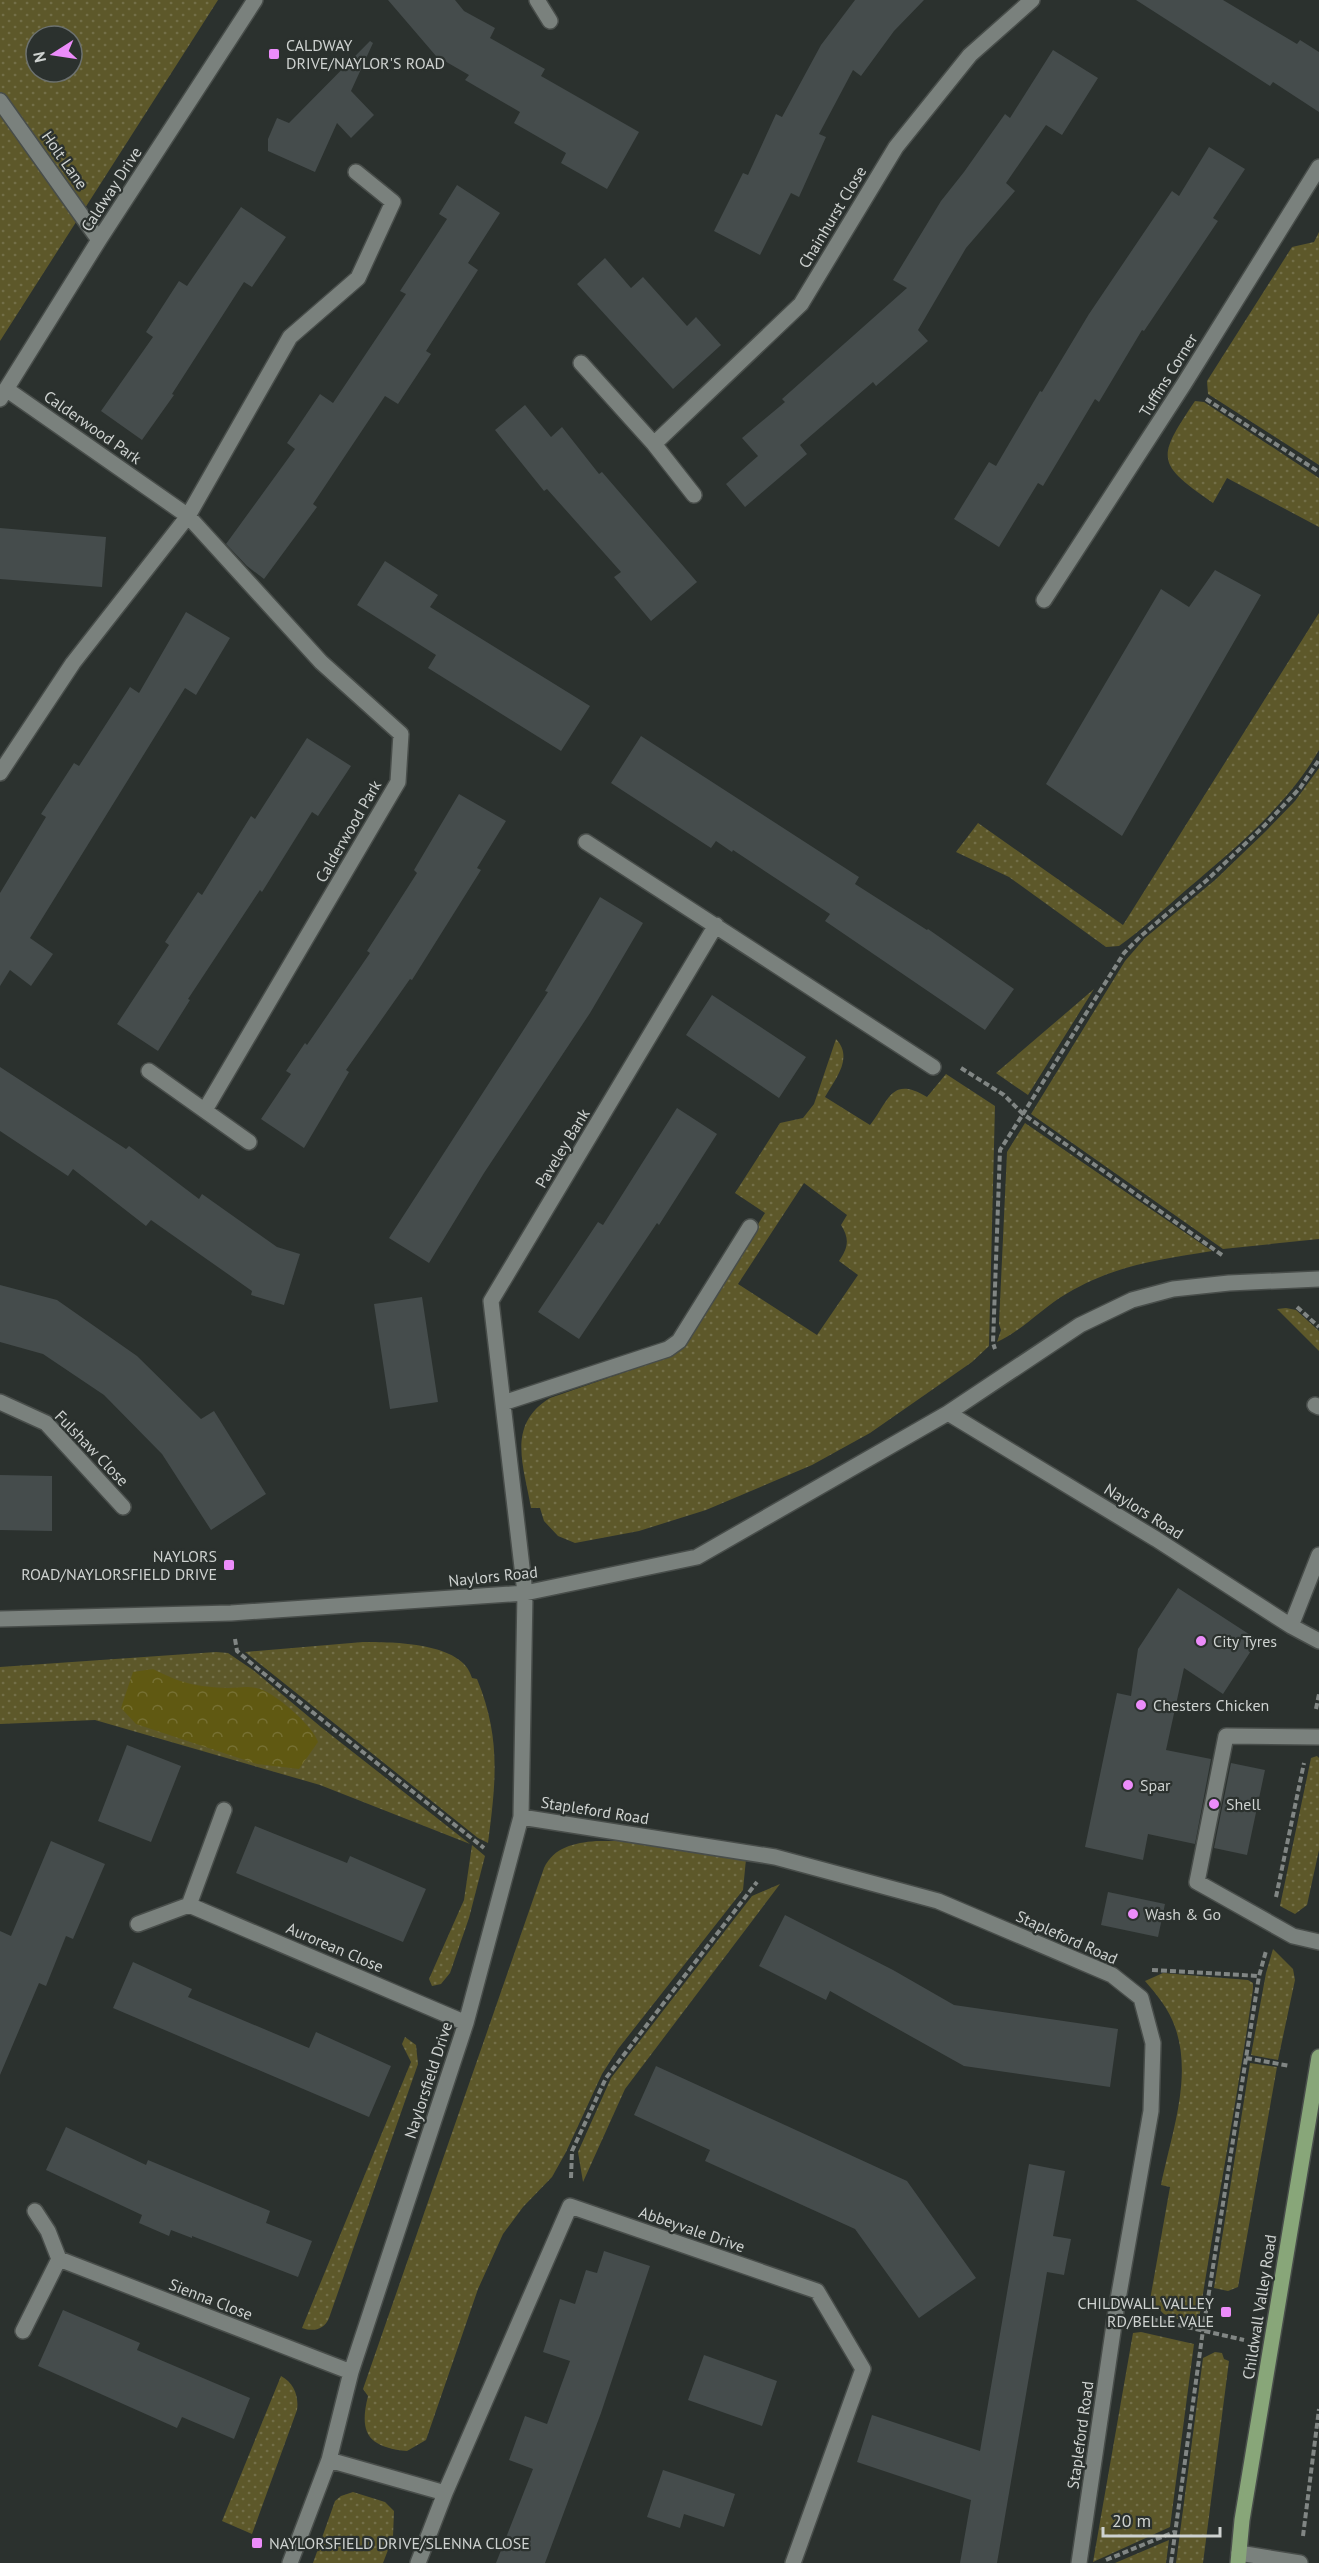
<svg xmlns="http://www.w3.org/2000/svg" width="1319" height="2563" font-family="'PT Sans',sans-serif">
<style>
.grass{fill:url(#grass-dots);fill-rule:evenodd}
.forest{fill:url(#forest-crowns)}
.building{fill:#454c4c}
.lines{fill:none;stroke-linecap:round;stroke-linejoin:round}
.minor-casing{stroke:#484d4a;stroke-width:18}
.major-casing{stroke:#484d4a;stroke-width:18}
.path{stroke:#818684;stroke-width:4;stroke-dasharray:6 3;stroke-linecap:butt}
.minor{stroke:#7a817d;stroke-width:15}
.major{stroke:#88a679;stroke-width:15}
.poi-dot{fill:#ec8cfa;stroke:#2b312e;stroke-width:2}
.labels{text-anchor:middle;stroke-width:4.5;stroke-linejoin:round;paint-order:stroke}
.poi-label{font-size:16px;fill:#ced2d0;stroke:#2b312e;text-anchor:start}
.street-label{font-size:16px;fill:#ced2d0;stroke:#2b312e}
</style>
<defs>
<pattern id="grass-dots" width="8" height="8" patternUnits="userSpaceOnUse" patternTransform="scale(1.5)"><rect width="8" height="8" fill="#5d582a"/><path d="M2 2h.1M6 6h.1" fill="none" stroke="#736f48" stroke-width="1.8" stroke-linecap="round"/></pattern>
<pattern id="forest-crowns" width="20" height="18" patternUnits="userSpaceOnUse" patternTransform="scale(1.5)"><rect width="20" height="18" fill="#605912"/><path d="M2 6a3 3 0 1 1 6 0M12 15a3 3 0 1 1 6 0" fill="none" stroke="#767033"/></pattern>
</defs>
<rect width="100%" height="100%" fill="#2b312e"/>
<path class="grass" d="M0 0H218L0 341ZM36 36H72V72H36Z
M1319 232V465L1208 394 1207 381 1292 247 1314 242Z
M1195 401 1204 402 1319 478V527L1227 478 1213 503C1156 463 1156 459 1195 401Z
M1319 613V750C1288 805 1234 849 1186 890 1164 909 1143 929 1119 946L1106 947 1009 877 956 852 978 823 1123 925Z
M1319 768V1239L1223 1249 1031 1114 1125 961 1145 938 1215 880 1266 831 1295 801Z
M1094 989 1028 1095 996 1073Z
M836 1039C854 1058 835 1079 825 1097L870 1125C889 1101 891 1075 927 1097L946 1074 995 1106 989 1346 972 1362 870 1433 812 1465 706 1510 639 1531 575 1543 558 1536 544 1521 540 1508H531C524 1466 506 1425 550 1398L660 1360C695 1338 741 1251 765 1213L735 1193 780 1123 803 1118 814 1104ZM804 1183 847 1215 841 1225C850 1239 848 1248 839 1261L858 1275 817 1335 738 1284Z
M1025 1123 1212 1251C1157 1260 1115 1265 1066 1294 1042 1308 1023 1330 997 1342L1001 1330 999 1324 1007 1152Z
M1286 1308 1296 1310 1319 1331V1351L1277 1309Z
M363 1642C392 1642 463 1642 472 1678L477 1679C501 1737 496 1782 488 1843L478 1838 245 1652Z
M216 1652 228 1653 253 1670 321 1727 470 1844 320 1785 95 1720 0 1724V1667Z
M1317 1756 1319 1758V1850L1307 1905 1295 1914 1280 1906 1311 1758Z
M596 1841H713L746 1859 743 1890 618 2049 602 2074 566 2152 552 2177 523 2207 503 2234 478 2289 426 2440 407 2451C367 2447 359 2432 368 2396L363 2389 544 1868C554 1847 574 1843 596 1841Z
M472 1845 485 1856 469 1918 450 1973 441 1984 432 1986 429 1979 464 1900Z
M780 1884 625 2089 583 2182 578 2152 611 2078 752 1896Z
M1273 1949 1293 1969 1295 1980 1278 2060 1251 2055 1266 1973Z
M1163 1973 1248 1980 1253 1983V1989C1237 2102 1215 2213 1198 2326L1164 2314 1150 2300 1170 2187 1161 2185C1171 2135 1193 2077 1175 2027 1169 2009 1157 1995 1145 1981Z
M405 2037 416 2045 418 2064 329 2318C324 2330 313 2332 302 2328L411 2062 402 2044Z
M1250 2063 1277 2067 1238 2287 1228 2291 1214 2288Z
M1141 2332 1194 2344 1170 2527 1093 2562 1133 2333Z
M1215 2352 1222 2353 1224 2359 1229 2361 1203 2563H1176L1203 2358Z
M281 2376C294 2383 299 2396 297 2410L252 2534 222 2521Z
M353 2492 385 2502 394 2511 393 2537 383 2563H313L335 2501 341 2496Z
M1169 2540 1166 2563H1115Z"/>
<path class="forest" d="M153 1669C180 1683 197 1687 228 1688 238 1688 247 1686 256 1688 273 1690 314 1727 318 1742L299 1769 257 1764 136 1724 121 1708 133 1672Z"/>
<path class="building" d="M388 0H455L464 11 495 28 490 38 545 69 541 76 639 132 607 189 561 163 566 153 514 123 520 112 465 80 469 75 436 56Z
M855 0H924L894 31 861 76 853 70 819 134 826 137 799 197 791 193 760 255 714 231 743 173 748 175 776 114 782 117 821 45Z
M1136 0H1223L1297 44 1300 40 1319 52V112L1273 82 1270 86Z
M370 41 373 43 351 91 374 115 351 138 337 123 315 172 268 151V139L277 118 289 123Z
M1053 50 1098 78 1062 135 1046 125 1006 183 1015 191 966 248 918 330 928 341 876 386 873 382 800 445 807 454 745 507 726 484 758 456 742 438 785 402 782 399 907 288 893 280 941 201 964 172 1005 114 1010 118Z
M1209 147 1245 169 1213 218 1218 221 1144 331 1142 330 1099 402 1095 399 1043 486 1038 483 999 547 954 519 989 462 996 466 1040 391 1042 392 1089 314 1172 191 1179 196Z
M457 185 500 213 468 263 478 270 426 351 431 354 398 404 385 396 313 504 317 507 264 579 247 566 226 544 295 449 287 443 320 394 333 403 406 294 400 291 447 219 439 214Z
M241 207 286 237 252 287 244 282 172 394 174 395 142 440 101 411 153 337 146 332 179 281 187 286Z
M605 258 631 288 643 277 687 326 696 317 721 345 673 389 577 284Z
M525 405 551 437 562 427 599 474 602 472 697 582 651 621 614 577 621 572 547 489 544 491 495 430Z
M0 528 106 537 102 587 0 579Z
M385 561 438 595 430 607 590 706 561 751 428 668 436 655 357 605Z
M1215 570 1261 595 1122 836 1046 784 1161 589 1189 607Z
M186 612 230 638 196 695 185 688 30 938 53 954 31 986 10 970 0 986V893L46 817 41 814 74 763 79 766 130 687 139 693Z
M641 736 859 877 855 884 927 930 928 929 1014 989 985 1030 825 921 830 914 733 850 732 852 716 841 711 848 611 783Z
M307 738 351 766 318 816 312 812 262 892 260 890 188 999 190 1000 158 1051 117 1024 169 945 165 942 198 892 202 895 251 816 255 819Z
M459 794 506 821 477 868 481 870 412 980 410 979 346 1070 349 1072 304 1148 261 1119 291 1074 286 1071 305 1043 307 1045 370 953 367 951 417 873 414 870Z
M600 897 643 923 590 1013 484 1173 429 1263 389 1238 548 992 545 991Z
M712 995 806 1057 779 1098 686 1035Z
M0 1067 126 1149 129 1146 199 1199 202 1194 277 1247 300 1254 284 1305 251 1295 252 1291 151 1220 146 1226 73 1169 68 1176 0 1131Z
M677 1108 717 1134 659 1225 657 1223 579 1339 538 1312 598 1222 603 1225Z
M0 1285 57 1300 137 1356 201 1419 214 1411 266 1494 211 1530 162 1454 104 1395 43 1354 0 1342Z
M422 1297 438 1402 390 1409 374 1304Z
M0 1475 52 1476V1531L0 1530Z
M1178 1588 1258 1640 1223 1694 1184 1668 1166 1750 1211 1759 1195 1844 1148 1834 1143 1860 1085 1847 1117 1693 1131 1696 1138 1649Z
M127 1745 181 1766 151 1842 98 1821Z
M1231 1763 1265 1770 1247 1855 1214 1848Z
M255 1826 347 1863 350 1856 426 1889 403 1942 236 1873Z
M51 1841 105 1864 73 1939 66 1936 46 1986 39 1983 0 2075V1931L11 1936Z
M1108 1892 1165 1904 1158 1937 1101 1925Z
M785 1915 893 1970 954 2005 1118 2029 1110 2087 964 2066 830 1991 826 2000 759 1966Z
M133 1962 192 1989 188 1997 309 2048 316 2032 391 2066 369 2117 113 2008Z
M656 2066 907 2181 976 2278 919 2318 855 2229 705 2161 710 2150 634 2115Z
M66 2127 146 2165 148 2160 270 2211 266 2223 312 2241 298 2277 192 2236V2238L171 2230 169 2236 139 2223 142 2215 46 2170Z
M1029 2164 1065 2171 1053 2236 1071 2239 1064 2275 1047 2272 997 2563H960L971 2500 857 2462 872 2415 980 2451Z
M604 2251 650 2266 601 2413 545 2563H496L533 2469 509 2460 525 2416 547 2424 570 2361 543 2352 560 2299 575 2304 586 2270 597 2273Z
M63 2310 140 2343 137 2350 250 2398 234 2439 182 2417 177 2428 38 2366Z
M704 2355 777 2381 762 2426 688 2400Z
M663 2470 735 2494 724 2527 684 2514 680 2528 647 2517Z"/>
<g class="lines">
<defs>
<path id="minor" d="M537 0 550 21
M0 101 99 240
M581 363 654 444 694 495
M6 389 188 516 321 662 401 734 398 782 205 1110
M0 399 99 240 255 0
M654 444 801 304 896 147 970 55 1032 0
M1044 600 1184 384 1319 167
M0 773 73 663 188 516 290 337 358 278 393 202 356 172
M586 842 933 1067
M149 1071 249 1142
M0 1402 46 1423 123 1507
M503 1403 668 1349 679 1341 750 1227
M1315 1405 1319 1407
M948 1413 1156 1539 1291 1626 1319 1641
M0 1619 231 1613 525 1593 697 1557 948 1413 1080 1325 1132 1300 1173 1289 1229 1283 1319 1279
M1291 1626 1319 1555
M1319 1737 1226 1736 1197 1882 1293 1936 1319 1942
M521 1817 775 1857 938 1901 1112 1975 1141 1998 1153 2043 1151 2111 1116 2311 1079 2563
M189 1905 466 2023
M138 1924 189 1905 224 1810
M59 2259 351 2372
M23 2331 59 2259 48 2231 35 2211
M329 2460 445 2493 570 2206 817 2291 863 2369 793 2563
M1239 2553 1300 2563
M290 2563 329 2460 351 2372 466 2023 521 1817 525 1593 491 1301 716 925
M418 2563 445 2493"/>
<path id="major" d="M1238 2563 1242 2520 1319 2057"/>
</defs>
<use href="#minor" class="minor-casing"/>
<use href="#major" class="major-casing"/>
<path class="path" d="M1206 399 1319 472
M961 1068 1004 1095 1023 1114 1000 1150 993 1343 995 1349
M1222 1255 1023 1114 1124 953 1141 936 1207 880 1265 825 1300 788 1319 760
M1297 1307 1319 1327
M235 1639 237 1651 258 1669 484 1848
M1316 1709 1319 1694
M1276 1897 1304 1763
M1152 1970 1259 1976 1266 1951
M1246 2058 1290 2066
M571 2178 572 2151 606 2078 757 1882
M1143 2317 1244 2340
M1303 2536 1319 2409
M1106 2560 1174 2532
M1171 2563 1203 2330 1259 1976"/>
<use href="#minor" class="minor"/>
<use href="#major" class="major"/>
</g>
<g class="poi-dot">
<rect x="268" y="48" width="12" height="12" rx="3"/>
<rect x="223" y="1559" width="12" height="12" rx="3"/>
<circle cx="1201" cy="1641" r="6"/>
<circle cx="1141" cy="1705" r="6"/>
<circle cx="1128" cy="1785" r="6"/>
<circle cx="1214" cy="1804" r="6"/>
<circle cx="1133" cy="1914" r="6"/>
<rect x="1220" y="2306" width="12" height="12" rx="3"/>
<rect x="251" y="2537" width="12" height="12" rx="3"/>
</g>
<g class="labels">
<g class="poi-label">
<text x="286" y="51">CALDWAY<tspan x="286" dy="18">DRIVE/NAYLOR'S ROAD</tspan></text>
<text x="217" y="1562" text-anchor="end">NAYLORS<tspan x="217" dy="18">ROAD/NAYLORSFIELD DRIVE</tspan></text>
<text x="1213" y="1647">City Tyres</text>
<text x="1153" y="1711">Chesters Chicken</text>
<text x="1140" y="1791">Spar</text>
<text x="1226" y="1810">Shell</text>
<text x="1145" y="1920">Wash &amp; Go</text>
<text x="1214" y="2309" text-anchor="end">CHILDWALL VALLEY<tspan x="1214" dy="18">RD/BELLE VALE</tspan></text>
<text x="269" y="2549">NAYLORSFIELD DRIVE/SLENNA CLOSE</text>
</g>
<g class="street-label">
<text transform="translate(65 160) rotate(55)" y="6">Holt Lane</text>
<text transform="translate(111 189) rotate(-57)" y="6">Caldway Drive</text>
<text transform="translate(832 217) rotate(-59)" y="6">Chainhurst Close</text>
<text transform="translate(1168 375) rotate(-58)" y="6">Tuffins Corner</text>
<text transform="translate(93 427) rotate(35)" y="6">Calderwood Park</text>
<text transform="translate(348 831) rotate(-60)" y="6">Calderwood Park</text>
<text transform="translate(562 1148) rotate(-59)" y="6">Paveley Bank</text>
<text transform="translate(92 1448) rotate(46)" y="6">Fulshaw Close</text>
<text transform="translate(1144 1511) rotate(32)" y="6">Naylors Road</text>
<text transform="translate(493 1576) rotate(-6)" y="6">Naylors Road</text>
<text transform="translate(595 1810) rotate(9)" y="6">Stapleford Road</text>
<text transform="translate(1067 1937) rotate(24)" y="6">Stapleford Road</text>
<text transform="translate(335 1947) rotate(23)" y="6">Aurorean Close</text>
<text transform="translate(428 2080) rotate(-72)" y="6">Naylorsfield Drive</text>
<text transform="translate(692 2229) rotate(19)" y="6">Abbeyvale Drive</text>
<text transform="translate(211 2299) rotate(21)" y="6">Sienna Close</text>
<text transform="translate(1259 2307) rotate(-81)" y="6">Childwall Valley Road</text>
<text transform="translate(1080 2435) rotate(-82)" y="6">Stapleford Road</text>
</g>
</g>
<g transform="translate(54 54) rotate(258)"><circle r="28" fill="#2b312e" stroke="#6c716f" stroke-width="1.5"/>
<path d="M0-4.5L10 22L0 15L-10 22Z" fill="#ec8cfa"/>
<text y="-9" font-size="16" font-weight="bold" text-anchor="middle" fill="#ced2d0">N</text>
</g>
<path d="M1103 2527v9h117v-9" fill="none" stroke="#ced2d0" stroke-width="3"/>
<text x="1112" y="2527" font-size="18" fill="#ced2d0" stroke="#2b312e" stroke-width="4.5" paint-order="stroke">20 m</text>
</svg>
